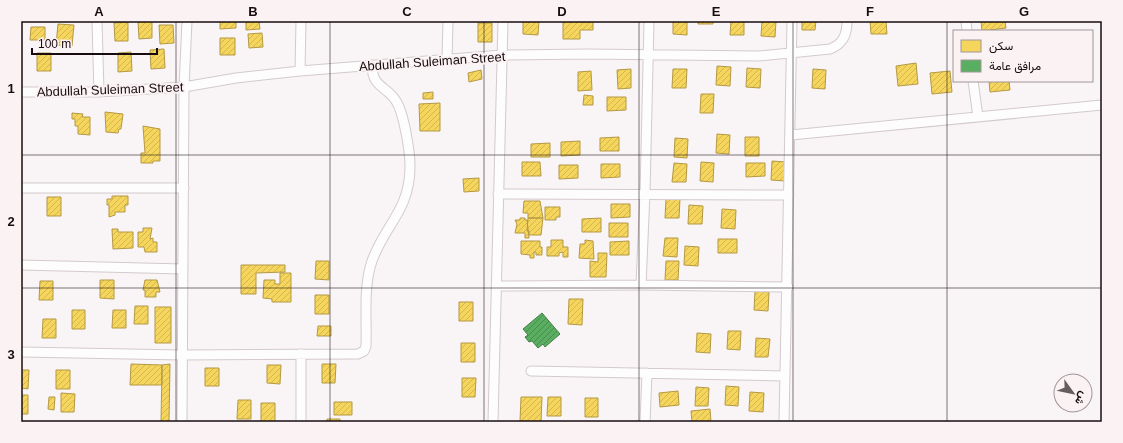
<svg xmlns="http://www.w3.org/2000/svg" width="1123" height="443" font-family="Helvetica,Vazirmatn,sans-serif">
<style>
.homes{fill:url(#homes-hatch);stroke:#b49945}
.public{fill:url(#public-hatch);stroke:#467d48}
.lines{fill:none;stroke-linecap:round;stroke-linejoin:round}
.minor-casing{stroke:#d3cacc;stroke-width:11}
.minor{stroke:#fefdfe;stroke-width:9}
.grid{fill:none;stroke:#190c0f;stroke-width:1;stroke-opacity:0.55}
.labels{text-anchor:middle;stroke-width:4;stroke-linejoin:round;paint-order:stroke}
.street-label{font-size:13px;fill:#190c0f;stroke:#fbf2f4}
.neatline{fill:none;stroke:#190c0f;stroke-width:1.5}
.grid-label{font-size:13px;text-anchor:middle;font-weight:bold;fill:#190c0f}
</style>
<defs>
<pattern id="homes-hatch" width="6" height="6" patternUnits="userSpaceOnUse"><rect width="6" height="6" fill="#f6d55c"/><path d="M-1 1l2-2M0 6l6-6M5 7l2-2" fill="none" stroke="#d2b64f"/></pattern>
<pattern id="public-hatch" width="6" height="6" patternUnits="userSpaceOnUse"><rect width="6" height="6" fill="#5aae61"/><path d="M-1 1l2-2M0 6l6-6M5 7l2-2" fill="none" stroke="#4a8c4e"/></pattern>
</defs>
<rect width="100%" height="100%" fill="#f9f4f5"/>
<path class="homes" d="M138 21H152V38L139 39Z
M220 21H236V28L220 29Z
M246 21H259L260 29 246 30Z
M523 21H539L538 35 523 34Z
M563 21H593V30H580V39H563Z
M673 21H687V35L673 34Z
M698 21H713V24H698Z
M731 21H744V35H730Z
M762 21H776L775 37 761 36Z
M802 21H816L815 30H802Z
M870 21H886L887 34H871Z
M981 21H1005L1006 28 982 31Z
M128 22V41H115L114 23Z
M478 23H492V42H478Z
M58 24 74 25 72 46 56 45Z
M159 25H173L174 43 160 44Z
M31 27H45V40H30Z
M262 33 263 47 249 48 248 34Z
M220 38H235V55H220Z
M164 49 165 68 151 69 150 50Z
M131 52 132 71 118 72V53Z
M37 53H51V71H37Z
M916 63 918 84 898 86 896 66Z
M717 66 731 67 730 86 716 85Z
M747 68 761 69 760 88 746 87Z
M631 69V88L618 89 617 70Z
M673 69H687L686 88H672Z
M813 69 826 70 825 89 812 88Z
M481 70 482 79 469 82 468 73Z
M591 71 592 90 578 91V72Z
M950 71 952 92 932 94 930 73Z
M989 81H1009L1010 90 990 92Z
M433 92V99H423V93Z
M701 94H714L713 113H700Z
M584 95 593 96V105H583Z
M607 97H626V110L607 111Z
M440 103V131H420L419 104Z
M105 112 123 114 121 129H119L118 133 106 132Z
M72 113 83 114 82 117H90V135L78 134V126H75V119H72Z
M143 126 160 129V161H153V163H141V153H145Z
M717 134 730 135 729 154 716 153Z
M619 137V151H600V138Z
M745 137H759V156H745Z
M675 138 688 139 687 158 674 157Z
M580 141V155L561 156V142Z
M550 143V157H531V144Z
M772 161 786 162 785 181 771 180Z
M522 162H540L541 176H522Z
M701 162 714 163 713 182 700 181Z
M674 163 687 164 686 182H672Z
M746 163H765V176L746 177Z
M601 164H620V177L601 178Z
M559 165H578V178L559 179Z
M479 178V191L464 192 463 179Z
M112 196H128V205H125V212H115V215L109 217V205H107V199H112Z
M47 197H61V216H47Z
M666 199H680L679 218H665Z
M524 201H540L543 218H528V213H523Z
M611 204H630V217L611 218Z
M689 205 703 206 702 224H688Z
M545 207H560V217H556V220H545Z
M722 209 736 210 735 229 721 228Z
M520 218H525V220H527L529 238H525V233H515L517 224 515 220H520Z
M528 218H543L541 235H529V231H527Z
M601 218V232H582V219Z
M609 223H628V237H609Z
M143 228H152L150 239 153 238V242H157V252H145L144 247H138V232H143Z
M112 229H118V232H133V248L113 249Z
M665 238H678L677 257 663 256Z
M718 239H737V253H718Z
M551 240H563V247H568V257H563V252L559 253V256H547V247H551Z
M585 240 593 241 594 259 579 258 580 244H585Z
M521 241H540V247H542V255H536V252H534V258H530V255L521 254Z
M629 241V255H610V242Z
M685 246 699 247 698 266 684 265Z
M598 253H607L606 277H590V261L598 262Z
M316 261H329V280L315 279Z
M666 261H679L678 280H665Z
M241 265H285V272L256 273V294H241Z
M280 273H291V302H272V299L263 298 264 280H275V284H280Z
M100 280H114V299L100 298Z
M145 280H157L160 292H156V297H145V290H143Z
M40 281H53V300H39Z
M755 291 769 292 768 311 754 310Z
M315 295H329V314H315Z
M569 299H583L582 325 568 324Z
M459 302H473V321H459Z
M135 306H148V324H134Z
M155 307H171V343H155Z
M72 310H85V329H72Z
M113 310H126V328H112Z
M43 319H56V338H42Z
M318 326H331V336H317Z
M728 331H741L740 350 727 349Z
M697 333 711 334 710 353 696 352Z
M756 338 770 339 768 357H755Z
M461 343H475V362H461Z
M131 364 162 365V385H130Z
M170 364 169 422H161L162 365Z
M322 364H336L335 383H322Z
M267 365H281L280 384 267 383Z
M205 368H219V386H205Z
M21 370H29L28 389 21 388Z
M56 370H70V389H56Z
M462 378H476L475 397H462Z
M726 386 739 387 738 406 725 405Z
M696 387 709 388 708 406H695Z
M678 391 679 405 660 407 659 393Z
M750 392 764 393 763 412 749 411Z
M61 393 75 394 74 412H61Z
M21 395H28V414H21Z
M49 397H55L54 410 48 409Z
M521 397H542L541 422 520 421Z
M548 397H561V416H547Z
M585 398H598V417H585Z
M238 400H251V419H237Z
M334 402H352V415H334Z
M261 403H275V422H261Z
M710 409 711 422H692L691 411Z
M327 419H340V422H327Z"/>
<path class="public" d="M542 313 560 334 545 347 543 344 538 348 532 341 529 342 525 337 528 335 523 329Z"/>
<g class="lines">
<defs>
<path id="minor" d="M97 21 99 92
M966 21 967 31
M447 60 448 21
M300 71 301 21
M973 81 978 117
M21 92H99L184 87 236 78 300 71 502 55 588 54 759 56 830 49C843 44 847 35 847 21
M791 135 1102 105
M21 188H184
M498 194 789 195
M21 265 183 269
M641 285 645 193 649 21
M497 286 641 285 788 287
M21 352 182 355 358 354 364 351 366 346C367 318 363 287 372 261 385 224 410 211 410 166 410 152 404 113 396 101 387 86 372 88 372 65
M301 354V422
M531 371 785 376
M182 422 184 87 187 21
M493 422 503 21
M645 422 647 373
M784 422 792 21"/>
</defs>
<use href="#minor" class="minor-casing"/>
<use href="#minor" class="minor"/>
</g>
<path class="grid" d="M176 21V422M330 21V422M484 21V422M639 21V422M793 21V422M947 21V422M21 155H1102M21 288H1102"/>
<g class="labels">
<g class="street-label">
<text transform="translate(432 61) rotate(-4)" y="5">Abdullah Suleiman Street</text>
<text transform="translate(110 89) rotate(-2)" y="5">Abdullah Suleiman Street</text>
</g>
</g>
<rect width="1123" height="443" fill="none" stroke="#fbf2f4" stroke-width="44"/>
<rect x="953" y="30" width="140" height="52" fill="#fbf2f4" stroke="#a19698"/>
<rect x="961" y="40" width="20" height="12" fill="#f6d55c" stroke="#a19698"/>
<text x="989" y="50" font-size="12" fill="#190c0f">سكن</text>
<rect x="961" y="60" width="20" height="12" fill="#5aae61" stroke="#a19698"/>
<text x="989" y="70" font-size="12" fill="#190c0f">مرافق عامة</text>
<g transform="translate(1073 393) rotate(123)"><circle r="19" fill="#fbf2f4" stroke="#a19698"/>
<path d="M0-3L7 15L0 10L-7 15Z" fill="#675d60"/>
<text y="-6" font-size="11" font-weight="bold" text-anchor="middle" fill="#190c0f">ش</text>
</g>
<path d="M32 48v6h125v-6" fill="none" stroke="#190c0f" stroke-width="2"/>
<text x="38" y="48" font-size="12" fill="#190c0f" stroke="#fbf2f4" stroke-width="3" paint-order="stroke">100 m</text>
<rect x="22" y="22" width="1079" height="399" class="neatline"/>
<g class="grid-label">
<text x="99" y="16">A</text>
<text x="253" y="16">B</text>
<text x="407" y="16">C</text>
<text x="562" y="16">D</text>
<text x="716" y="16">E</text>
<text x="870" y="16">F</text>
<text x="1024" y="16">G</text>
<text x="11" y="93">1</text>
<text x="11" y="226">2</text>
<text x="11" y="359">3</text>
</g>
</svg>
